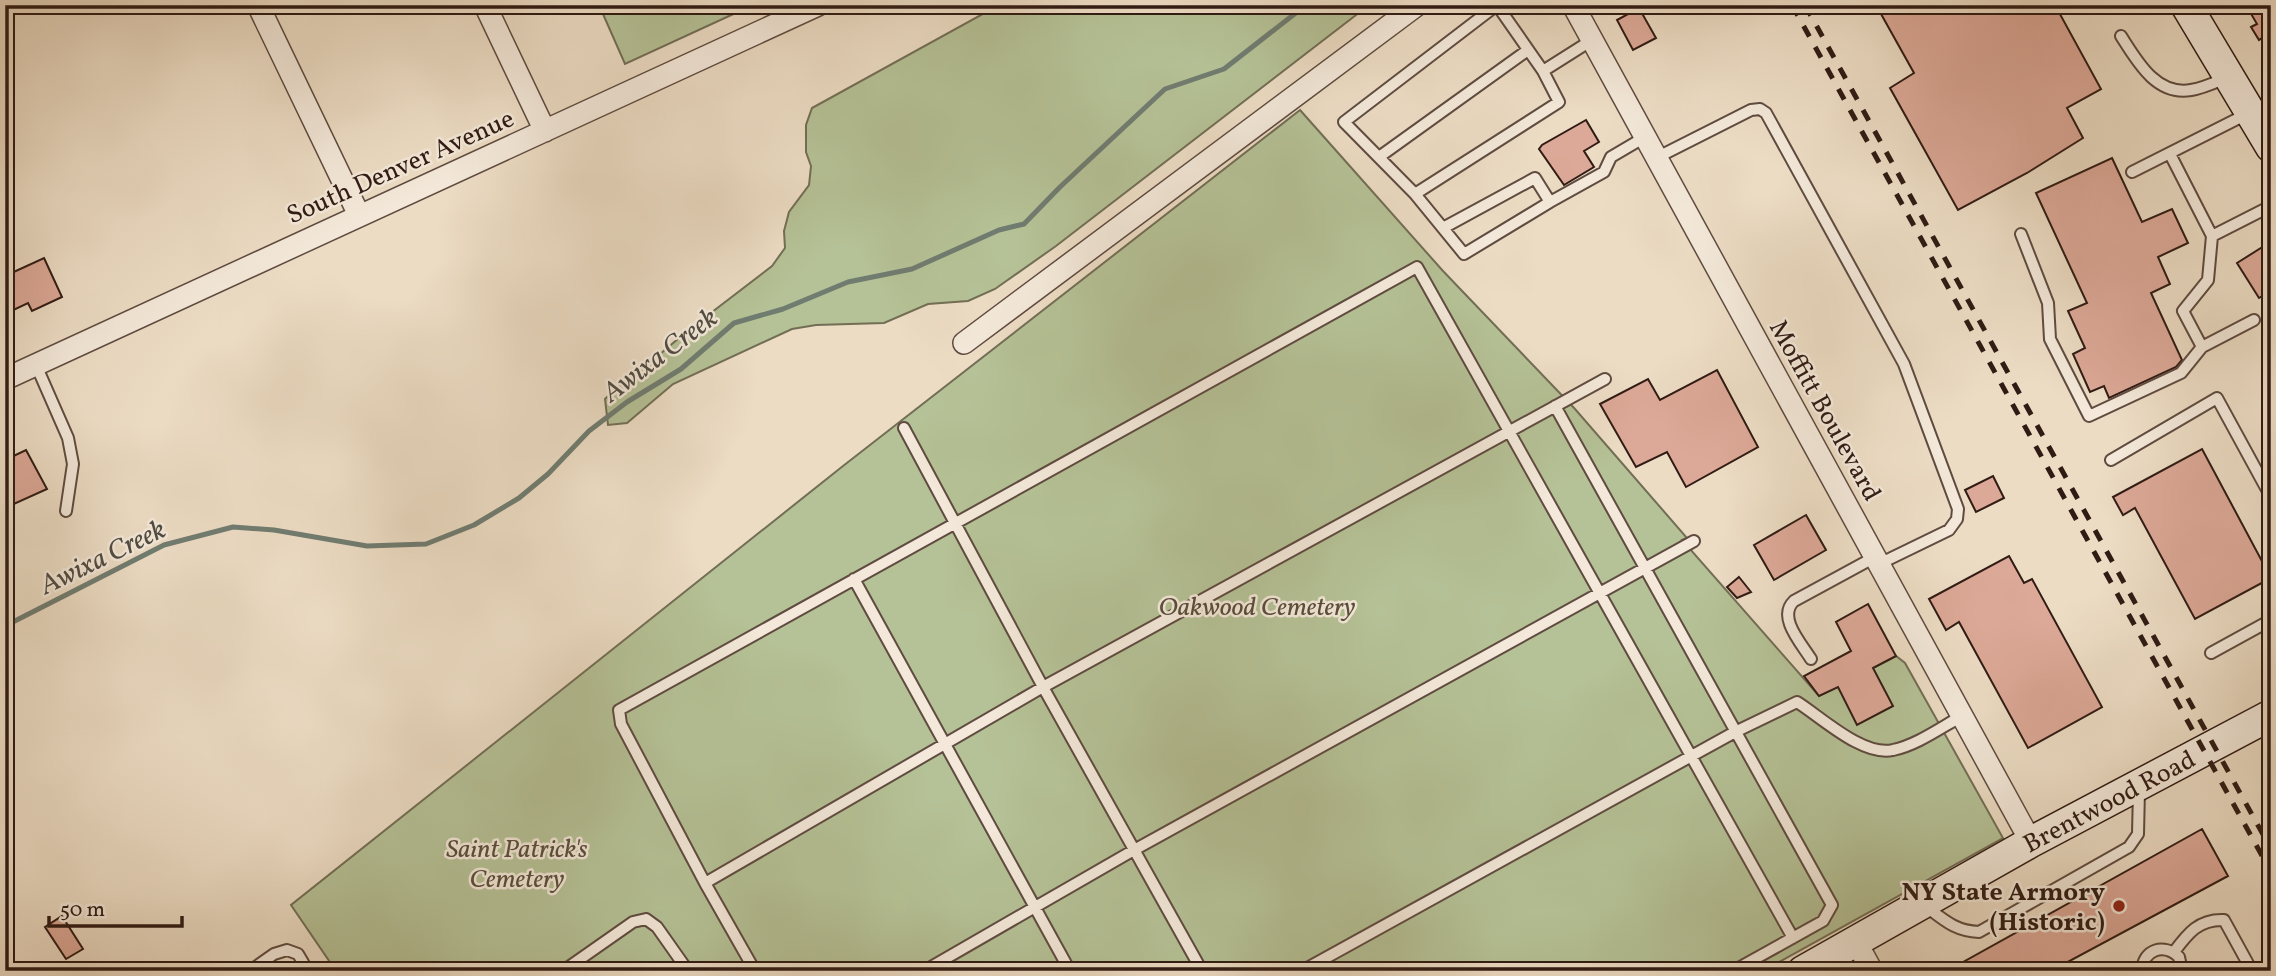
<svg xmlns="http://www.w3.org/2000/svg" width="2276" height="976" font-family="Vollkorn,serif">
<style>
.green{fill:#b5c196;stroke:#726e55;stroke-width:2}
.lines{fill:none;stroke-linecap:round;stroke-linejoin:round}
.stream{stroke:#707c70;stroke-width:5}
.building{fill:#dca897;stroke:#301b14;stroke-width:2}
.lane-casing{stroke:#5f4b40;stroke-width:14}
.street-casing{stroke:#5f4b40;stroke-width:24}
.secondary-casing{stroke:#301b14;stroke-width:33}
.lane{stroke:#f3e8d9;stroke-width:10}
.street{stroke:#f3e8d9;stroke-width:21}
.secondary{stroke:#f3e8d9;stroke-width:30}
.rail{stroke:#301b14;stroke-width:5;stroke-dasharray:12 12;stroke-linecap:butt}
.poi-dot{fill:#8f2418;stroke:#f3e8d9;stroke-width:2.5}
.labels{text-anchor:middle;stroke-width:5;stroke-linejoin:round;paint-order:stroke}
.street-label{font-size:26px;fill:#301b14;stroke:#f3e8d9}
.park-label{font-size:26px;font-style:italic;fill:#584d3b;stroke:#f3e8d9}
.poi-label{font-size:26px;font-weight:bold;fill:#301b14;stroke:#f3e8d9;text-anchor:end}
.water-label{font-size:28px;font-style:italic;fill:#504b42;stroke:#f3e8d9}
</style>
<rect width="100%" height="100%" fill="#ecdcc4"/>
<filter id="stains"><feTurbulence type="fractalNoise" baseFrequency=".00286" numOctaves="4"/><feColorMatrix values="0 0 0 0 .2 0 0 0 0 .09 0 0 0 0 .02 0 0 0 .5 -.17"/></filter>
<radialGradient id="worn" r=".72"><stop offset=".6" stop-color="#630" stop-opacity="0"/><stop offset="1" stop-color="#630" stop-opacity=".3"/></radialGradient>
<path class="green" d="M599 5H753L625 64Z
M999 5H1369L1056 246 995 289 968 301 928 304 884 323 816 325 792 329 673 384 627 423 608 425 605 399 632 374 652 361 686 332 772 266 785 248 784 231 789 212 809 185 811 166 806 152V125L812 108Z
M1300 110 1443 271 1575 409 1687 538 1682 540 1819 696 1896 656 1905 663 2003 838 1763 971H336L291 905 843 466Z"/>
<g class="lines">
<path class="stream" d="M5 626 164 545 233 527 274 530 367 546 426 544 474 525 519 498 548 474 589 431 627 402 681 369 734 323 783 309 848 282 912 269 999 230 1024 224 1060 187 1165 89 1224 69 1306 5"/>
</g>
<path class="building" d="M1876 5H2055L2101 89 2067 108 2083 138 2027 173 1958 210 1890 88 1914 73Z
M2246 5H2271V46L2265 36 2259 40 2251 27 2257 24Z
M1639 8 1656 38 1633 50 1617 20Z
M1586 120 1599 142 1584 151 1594 167 1564 185 1539 149 1542 145Z
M2112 158 2142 222 2172 209 2188 243 2158 257 2170 284 2151 293 2182 360 2176 367 2109 398 2104 386 2090 392 2073 354 2085 348 2068 311 2087 303 2036 193Z
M2264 246 2271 255V291L2259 298 2237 263Z
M44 258 62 297 32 311 28 303 5 314V276Z
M1717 370 1758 447 1686 487 1667 452 1636 467 1600 404 1648 379 1660 400Z
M2202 449 2271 578 2195 619 2135 508 2123 515 2113 497Z
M26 450 47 489 5 508V460Z
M1993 476 2004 498 1976 512 1965 490Z
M1806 515 1826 550 1774 580 1754 545Z
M2009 556 2024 583 2032 579 2102 707 2028 748 1959 622 1946 630 1929 599Z
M1739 577 1751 592 1737 598 1727 587Z
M1868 604 1896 656 1873 668 1893 706 1857 725 1838 687 1819 696 1804 676 1851 651 1836 622Z
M2202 829 2228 876 2051 971H1947Z
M62 916 83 949 66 959 45 927Z"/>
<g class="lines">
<defs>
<path id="lane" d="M2121 36C2137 61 2156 96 2191 90 2204 88 2216 82 2228 77
M1543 71 1592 40
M2170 154 2212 236 2208 280 2183 311 2202 347 2254 320
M1379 157 1528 50
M1656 158 1751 110 1760 109 1766 113 1904 364 1958 509 1957 519 1949 530 1879 564
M2132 172 2247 114
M1415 194 1559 102 1543 71 1497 5 1344 122 1415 194 1464 254 1550 202 1604 172 1611 157 1645 137
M1443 228 1535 178 1550 202
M2021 234 2048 303 2050 339 2089 416 2181 373 2202 347
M2212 236 2271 206
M36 365 68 438 73 464 66 511
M1555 406 1832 905 1823 921 1733 971
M904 428 1043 687 1202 971
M2111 460 2217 398 2271 497
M854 579 1070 971
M2211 653 2271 620
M1811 659C1801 643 1777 617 1794 601L1875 557
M705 883 1043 687 1605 379
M1924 905C1943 919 1954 931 1979 932L2129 847 2138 834 2139 790
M2174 952C2188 933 2199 919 2224 920L2252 971
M250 971 274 954 287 950 298 954 308 971
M563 971 633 922 646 919 657 927 688 971
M755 971 705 883 621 724 619 710 1417 267 1793 938
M924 971 1134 850 1694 541
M1302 971 1735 732 1797 702C1821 717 1863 757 1893 750 1917 745 1940 728 1962 716
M2142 971C2143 949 2164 943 2179 957L2182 971"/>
<path id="street" d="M258 5 359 215
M485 5 545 131
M1573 5 2031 842
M964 343 1417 5
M5 379 818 5
M1855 940 1872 971"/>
<g id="secondary">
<path d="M2186 5 2271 147"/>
<path id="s1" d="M1803 971 2031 842 2271 715"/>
</g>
</defs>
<use href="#lane" class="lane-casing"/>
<use href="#street" class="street-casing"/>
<use href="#secondary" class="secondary-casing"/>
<use href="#lane" class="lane"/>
<use href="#street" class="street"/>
<use href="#secondary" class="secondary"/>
<path class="rail" d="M1792 5 2271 872
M1805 5 2271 849"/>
</g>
<circle class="poi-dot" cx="2119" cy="906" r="7"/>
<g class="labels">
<g class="street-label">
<text transform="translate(400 166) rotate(-24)" y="9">South Denver Avenue</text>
<text transform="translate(1826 410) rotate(61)" y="9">Moffitt Boulevard</text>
<text dy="9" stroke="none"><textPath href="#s1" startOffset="350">Brentwood Road</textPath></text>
</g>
<g class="park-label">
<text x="1257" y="615">Oakwood Cemetery</text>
<text x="517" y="857">Saint Patrick's<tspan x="517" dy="30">Cemetery</tspan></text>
</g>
<g class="poi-label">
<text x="2105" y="900">NY State Armory<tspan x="2105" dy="30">(Historic)</tspan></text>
</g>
<g class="water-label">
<text transform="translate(659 354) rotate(-37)" y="10">Awixa Creek</text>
<text transform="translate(102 556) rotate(-26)" y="10">Awixa Creek</text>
</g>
</g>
<rect width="2276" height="976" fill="none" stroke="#ecdcc4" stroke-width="28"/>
<rect x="7" y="7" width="2262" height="962" fill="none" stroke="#301b14" stroke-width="3.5"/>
<rect x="14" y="14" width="2248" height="948" fill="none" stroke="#301b14" stroke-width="2"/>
<path d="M49 916v10h133v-10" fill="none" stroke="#301b14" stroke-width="3.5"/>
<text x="60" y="916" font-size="21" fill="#301b14" stroke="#f3e8d9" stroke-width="5" paint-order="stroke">50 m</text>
<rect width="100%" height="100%" filter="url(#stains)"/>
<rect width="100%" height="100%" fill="url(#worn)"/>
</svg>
